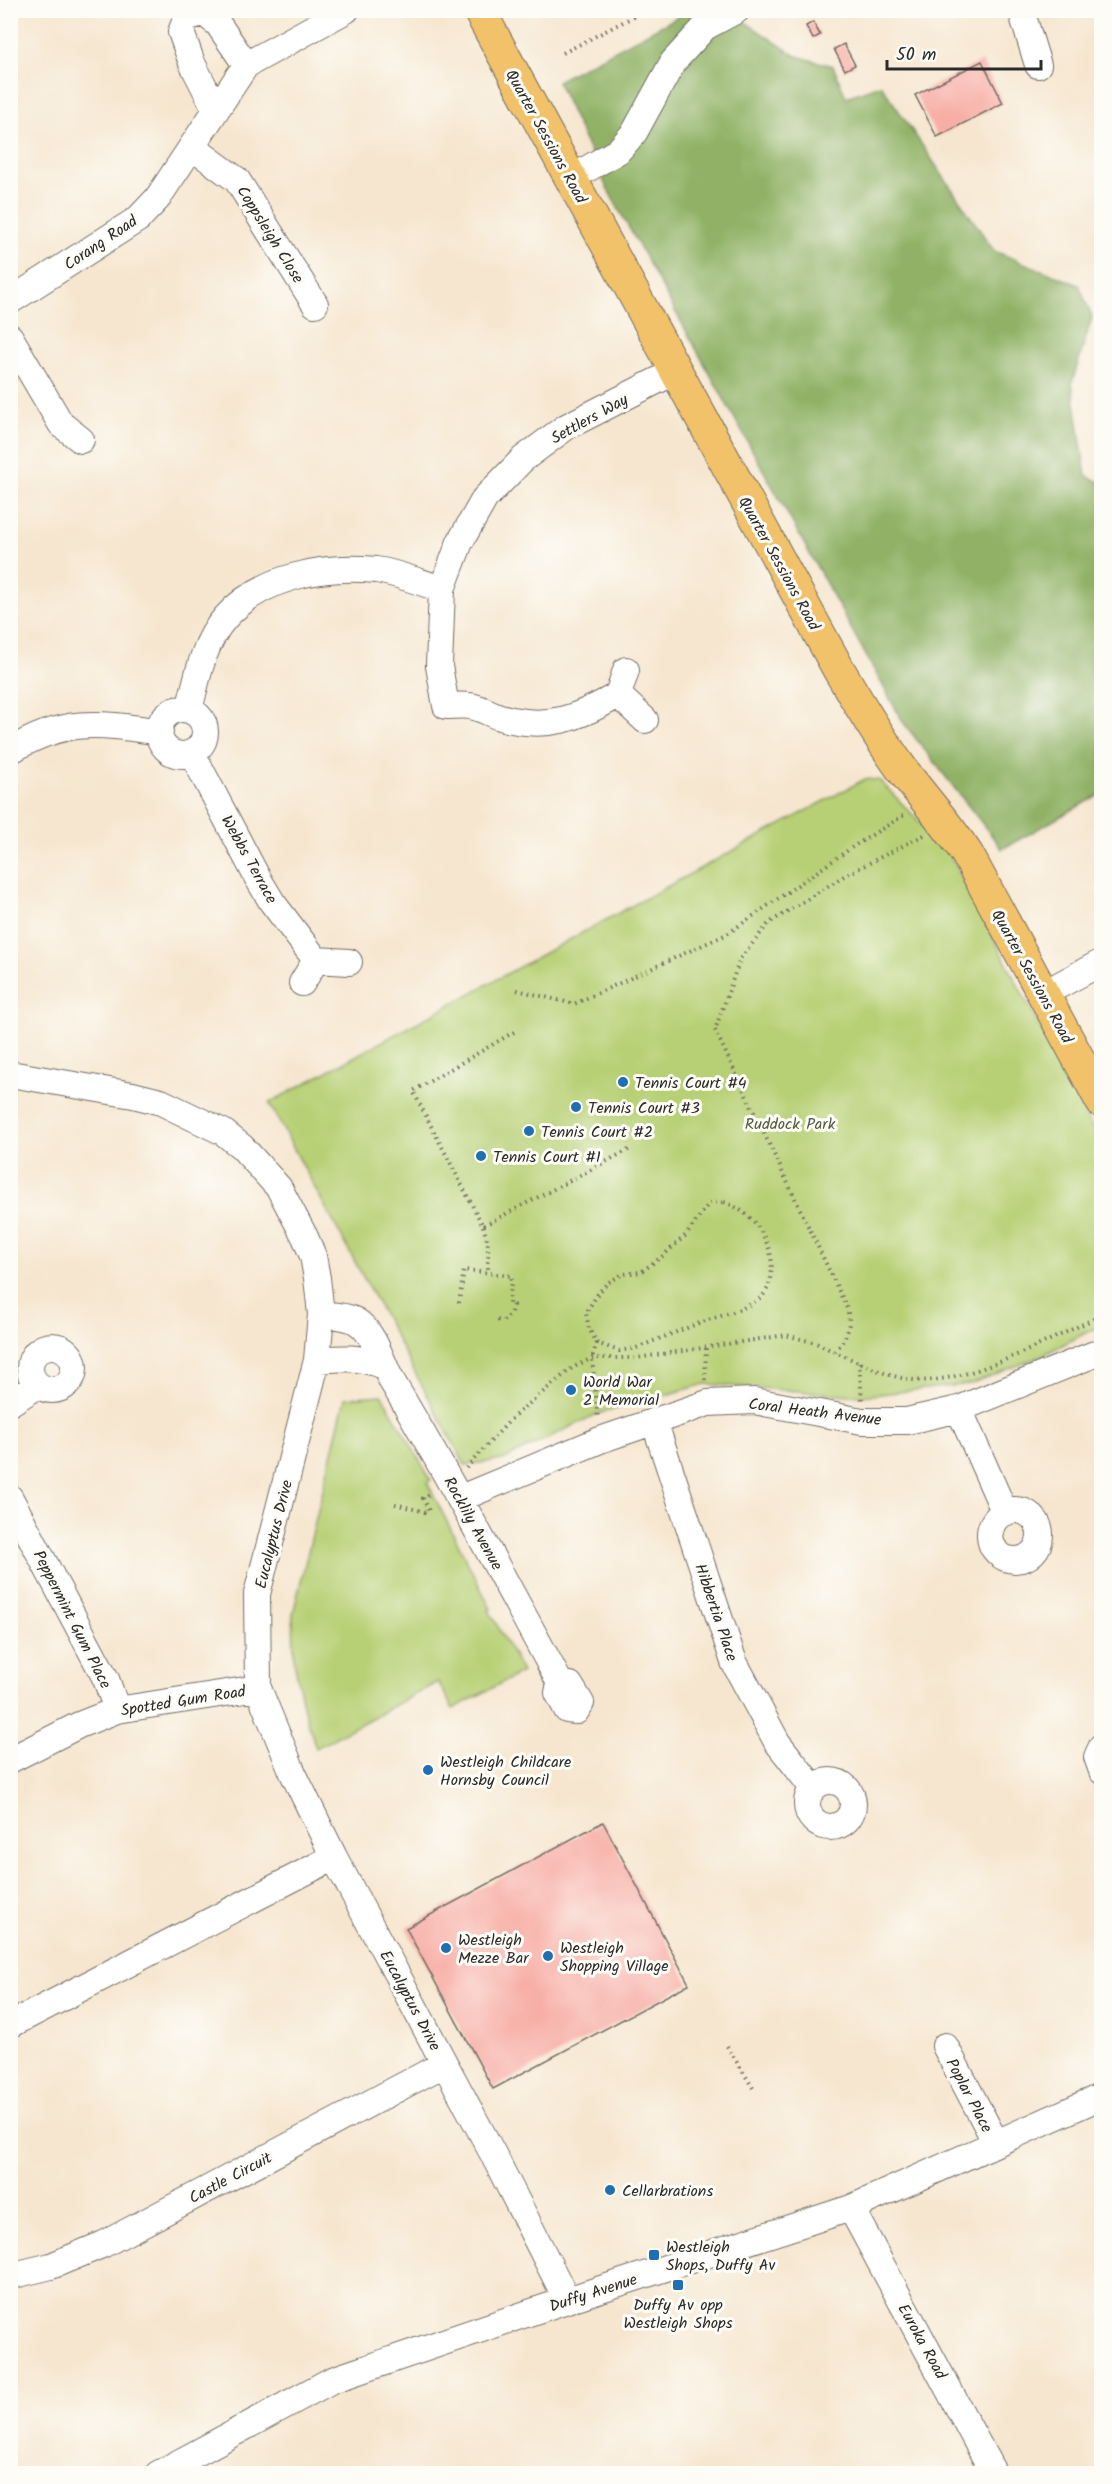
<svg xmlns="http://www.w3.org/2000/svg" width="1112" height="2484" font-family="Kalam,sans-serif">
<style>
.green{fill:#b7d075;stroke:#717e50;stroke-width:1.5}
.forest{fill:#91b266;stroke:#5e6e48;stroke-width:1.5}
.building{fill:#f7aea6}
.lines{fill:none;stroke-linecap:round;stroke-linejoin:round}
.minor-casing{stroke:#726c64;stroke-width:28}
.major-casing{stroke:#726c64;stroke-width:34}
.path{stroke:#726c64;stroke-width:4;stroke-dasharray:1.5 4.5;stroke-linecap:butt}
.minor{stroke:#fff;stroke-width:26}
.major{stroke:#f2c26a;stroke-width:32}
.poi-dot{fill:#1f6fb2;stroke:#fdfcf7;stroke-width:2}
.labels{text-anchor:middle;stroke-width:6;stroke-linejoin:round;paint-order:stroke}
.street-label{font-size:16px;fill:#2b2b2b;stroke:#fdfcf7}
.poi-label{font-size:16px;fill:#2b2b2b;stroke:#fdfcf7;text-anchor:start}
.park-label{font-size:16px;fill:#555d41;stroke:#fdfcf7}
</style>
<rect width="100%" height="100%" fill="#fdfcf7"/>
<filter id="ink" filterUnits="userSpaceOnUse"><feTurbulence type="fractalNoise" baseFrequency=".0167" numOctaves="2"/><feDisplacementMap in="SourceGraphic" scale="12" xChannelSelector="R" yChannelSelector="G"/><feConvolveMatrix kernelMatrix="1 2 1 2 8 2 1 2 1" color-interpolation-filters="sRGB"/></filter>
<filter id="wash" filterUnits="userSpaceOnUse"><feTurbulence type="fractalNoise" baseFrequency=".008" numOctaves="4" result="noise"/><feDisplacementMap in="SourceGraphic" scale="24" xChannelSelector="R" yChannelSelector="G"/><feGaussianBlur stdDeviation="1.35" result="paint"/><feColorMatrix in="noise" values="0 0 0 0 0 0 0 0 0 0 0 0 0 0 0 0 0 1.4 0 .05"/><feComposite in="paint" operator="in"/></filter>
<g filter="url(#wash)">
<rect width="100%" height="100%" fill="#f6e6cf"/>
<path class="green" d="M865 779 879 780 948 851 1101 1144V1325L1037 1358 970 1384 862 1396 705 1384 597 1414 503 1460 465 1465 269 1103Z
M382 1395 431 1480 427 1482 491 1609 489 1610 522 1672 453 1709 438 1682 316 1748 304 1710 294 1661 293 1614 345 1398Z"/>
<path class="forest" d="M689 11H729L796 56 833 66 846 97 881 85 994 251 1079 285 1092 317 1072 383 1086 476 1102 483 1101 794 1002 849 903 722 608 190 557 81Z"/>
<g id="blocks">
<path class="building" d="M812 10H826L816 16Z
M813 22 820 35 813 39 806 26Z
M844 44 855 65 845 70 834 49Z
M982 61 1003 103 937 137 915 95Z
M603 1822 689 1984 493 2089 406 1928Z"/>
</g>
</g>
<g filter="url(#ink)">
<use href="#blocks" fill-opacity="0" stroke="#726c64" stroke-width="1.5"/>
<g class="lines">
<defs>
<path id="minor" d="M1021 10 1038 65
M215 108 192 63 181 32 187 17 204 13 218 24 246 65
M192 147 237 180 315 304
M570 179 618 151 634 133 673 62 705 27 737 10
M10 301 138 219 157 199 246 65 346 10
M10 337 61 424 81 440
M626 670 618 695C578 718 547 731 500 717 490 714 480 707 469 706 462 705 454 706 446 706L439 666 442 589 460 542 485 498 523 459 566 427 676 371
M618 695 645 720
M159 732a23 23 0 1 1 46 0a23 23 0 1 1-46 0Z
M189 710C197 679 203 643 225 618 262 576 324 565 376 570 398 573 421 583 442 589
M10 751C66 717 98 723 160 732
M192 753 257 877 272 902 316 960 349 962
M302 983 316 960
M1043 994 1102 962
M10 1074 133 1095 161 1102 223 1132 242 1147 279 1188 305 1237 313 1256 317 1278 321 1314 317 1360 257 1594 258 1688 293 1773 334 1857 493 2154 567 2300
M321 1314C333 1316 350 1315 360 1324 377 1338 382 1365 393 1383 452 1482 506 1582 560 1683L558 1693 567 1710 576 1711 581 1703 570 1685 560 1683
M30 1368a22 22 0 1 1 44 0a22 22 0 1 1-44 0Z
M317 1360C341 1358 360 1356 383 1366
M10 1403 38 1385
M959 1409 1005 1513
M654 1421 734 1662 777 1742 813 1788
M10 1498 106 1679 117 1710
M461 1498 600 1440 708 1403 754 1401 862 1421H907L959 1409 1102 1351
M990 1535a25 25 0 1 1 50 0a25 25 0 1 1-50 0Z
M1102 1746 1097 1757 1102 1771
M10 1760 79 1725 117 1710 258 1688
M807 1804a23 23 0 1 1 46 0a23 23 0 1 1-46 0Z
M10 2025 334 1857
M945 2046 996 2143
M851 2208 994 2474
M10 2276 51 2266 104 2244 444 2064
M158 2474 332 2380 567 2300 851 2208 1102 2096"/>
<path id="major" d="M479 10 839 670C860 705 880 740 904 772 925 800 948 825 967 854L1102 1102"/>
</defs>
<use href="#minor" class="minor-casing"/>
<use href="#major" class="major-casing"/>
<path class="path" d="M563 53 646 10
M924 835 844 876 769 923 740 959 715 1030 847 1308C852 1328 847 1336 835 1352 860 1362 886 1377 913 1380 966 1386 1052 1338 1102 1315
M517 990 574 1004 727 934 854 846 906 814
M514 1032 413 1091 483 1226 632 1148
M724 1202C746 1210 759 1224 768 1246 774 1261 774 1287 760 1298 745 1310 723 1315 705 1321 681 1330 659 1339 636 1348L619 1351 597 1343 589 1329 586 1313 597 1295 607 1283 623 1274 641 1272 664 1255 687 1234 709 1203Z
M483 1226 488 1243V1273
M459 1303 464 1270 512 1276 509 1304 513 1305 510 1315 503 1321 496 1320
M597 1343 592 1358 598 1419
M859 1362 862 1400
M705 1380 706 1348
M466 1468 513 1417 572 1368 592 1358H637L786 1335 816 1343 835 1352
M395 1504 425 1512 429 1511 423 1498 432 1494
M727 2046 753 2088"/>
<use href="#minor" class="minor"/>
<use href="#major" class="major"/>
</g>
</g>
<g class="poi-dot">
<circle cx="623" cy="1082" r="6"/>
<circle cx="576" cy="1107" r="6"/>
<circle cx="529" cy="1131" r="6"/>
<circle cx="481" cy="1156" r="6"/>
<circle cx="571" cy="1390" r="6"/>
<circle cx="428" cy="1770" r="6"/>
<circle cx="446" cy="1948" r="6"/>
<circle cx="548" cy="1956" r="6"/>
<circle cx="610" cy="2190" r="6"/>
<rect x="648" y="2249" width="12" height="12" rx="3"/>
<rect x="672" y="2279" width="12" height="12" rx="3"/>
</g>
<g class="labels">
<g class="street-label">
<text transform="translate(547 136) rotate(61)" y="6">Quarter Sessions Road</text>
<text transform="translate(271 234) rotate(58)" y="6">Coppsleigh Close</text>
<text transform="translate(100 242) rotate(-34)" y="6">Corang Road</text>
<text transform="translate(589 418) rotate(-29)" y="6">Settlers Way</text>
<text transform="translate(780 563) rotate(61)" y="6">Quarter Sessions Road</text>
<text transform="translate(250 859) rotate(61)" y="6">Webbs Terrace</text>
<text transform="translate(1033 976) rotate(61)" y="6">Quarter Sessions Road</text>
<text transform="translate(815 1411) rotate(7)" y="6">Coral Heath Avenue</text>
<text transform="translate(474 1523) rotate(61)" y="6">Rocklily Avenue</text>
<text transform="translate(273 1534) rotate(-76)" y="6">Eucalyptus Drive</text>
<text transform="translate(717 1612) rotate(71)" y="6">Hibbertia Place</text>
<text transform="translate(73 1619) rotate(63)" y="6">Peppermint Gum Place</text>
<text transform="translate(183 1700) rotate(-9)" y="6">Spotted Gum Road</text>
<text transform="translate(411 2000) rotate(62)" y="6">Eucalyptus Drive</text>
<text transform="translate(970 2095) rotate(62)" y="6">Poplar Place</text>
<text transform="translate(230 2177) rotate(-28)" y="6">Castle Circuit</text>
<text transform="translate(593 2292) rotate(-18)" y="6">Duffy Avenue</text>
<text transform="translate(923 2341) rotate(61)" y="6">Euroka Road</text>
</g>
<g class="poi-label">
<text x="635" y="1088">Tennis Court #4</text>
<text x="588" y="1113">Tennis Court #3</text>
<text x="541" y="1137">Tennis Court #2</text>
<text x="493" y="1162">Tennis Court #1</text>
<text x="583" y="1387">World War<tspan x="583" dy="18">2 Memorial</tspan></text>
<text x="440" y="1767">Westleigh Childcare<tspan x="440" dy="18">Hornsby Council</tspan></text>
<text x="458" y="1945">Westleigh<tspan x="458" dy="18">Mezze Bar</tspan></text>
<text x="560" y="1953">Westleigh<tspan x="560" dy="18">Shopping Village</tspan></text>
<text x="622" y="2196">Cellarbrations</text>
<text x="666" y="2252">Westleigh<tspan x="666" dy="18">Shops, Duffy Av</tspan></text>
<text x="678" y="2310" text-anchor="middle">Duffy Av opp<tspan x="678" dy="18">Westleigh Shops</tspan></text>
</g>
<g class="park-label">
<text x="790" y="1129">Ruddock Park</text>
</g>
</g>
<rect width="1112" height="2484" fill="none" stroke="#fdfcf7" stroke-width="36"/>
<path d="M887 60v9h154v-9" fill="none" stroke="#2b2b2b" stroke-width="3"/>
<text x="896" y="60" font-size="18" fill="#2b2b2b" stroke="#fdfcf7" stroke-width="4.5" paint-order="stroke">50 m</text>
</svg>
